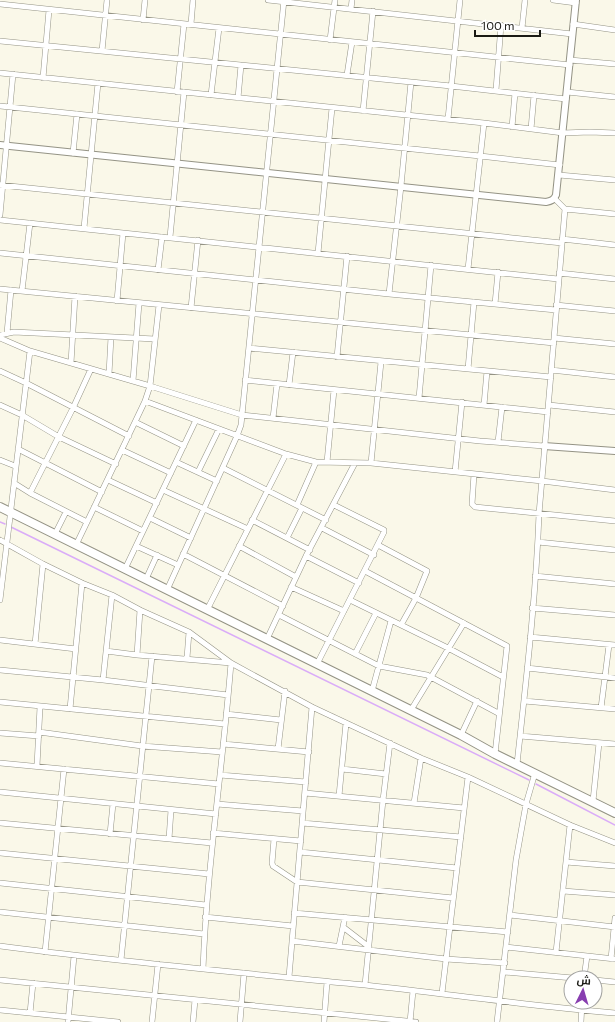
<svg xmlns="http://www.w3.org/2000/svg" width="615" height="1022" font-family="Commissioner,Cairo,sans-serif">
<style>
.lines{fill:none;stroke-linecap:round;stroke-linejoin:round}
.stream{stroke:#daacf8;stroke-width:1.5}
.minor-casing{stroke:#949385;stroke-width:6}
.tertiary-casing{stroke:#949385;stroke-width:8}
.primary-casing{stroke:#949385;stroke-width:10}
.minor{stroke:#fff;stroke-width:5}
.tertiary{stroke:#fff;stroke-width:6}
.primary{stroke:#fff;stroke-width:8}
</style>
<rect width="100%" height="100%" fill="#faf8e9"/>
<g class="lines">
<path class="stream" d="M0 522 5 524
M11 527 529 780
M536 784 615 825"/>
<defs>
<path id="minor" d="M268 0 572 34
M553 0 576 3
M0 4 570 65
M351 9 352 0
M143 20 145 0
M191 24 193 0
M573 24 615 30
M522 28 525 0
M330 40 335 0
M0 41 451 86 566 99
M102 51 107 0
M570 60 615 64
M0 73 484 123 563 133 590 132 615 133
M347 75 352 42
M43 78 49 10
M496 90 501 25
M177 92 184 24
M567 92 615 97
M211 95 219 28
M238 98 241 65
M0 106 480 156 560 165
M363 111 373 11
M448 119 460 0
M512 127 515 93
M531 129 534 95
M73 153 77 114
M559 175 615 180
M0 185 562 243
M565 209 615 214
M0 215 13 74
M0 220 558 279
M84 228 98 83
M170 237 184 92
M562 239 615 245
M0 253 389 294 556 310
M318 253 332 108
M468 269 484 123
M158 270 162 237
M559 273 615 279
M0 289 554 343
M22 291 30 223
M389 294 401 186 411 82
M117 301 123 233
M495 304 498 272
M159 305 150 386 242 415 480 441 544 446
M556 305 615 311
M191 308 198 240
M7 333 11 290
M0 335 14 332 155 339
M0 338 30 351 150 386 145 401 135 422 76 545
M554 338 615 344
M249 348 551 377
M337 357 347 256
M71 363 75 296
M468 369 474 302
M551 370 615 377
M0 371 26 383 129 436
M109 374 111 337
M245 380 548 412
M133 381 139 303
M289 385 293 352
M419 398 431 265
M145 401 286 454 316 462 371 463 542 481 615 490
M0 405 22 415 59 437 116 464
M484 405 487 371
M549 405 615 412
M273 418 277 384
M135 422 184 446
M498 442 502 407
M18 449 102 492
M122 450 171 473
M0 460 15 466
M176 462 217 481
M327 462 334 390
M371 463 381 362
M223 468 326 520
M198 472 219 429
M455 472 462 402
M474 474 472 504 475 507 615 521
M108 480 157 503
M14 483 30 493 87 522
M163 490 248 529
M30 493 73 408 91 369
M297 505 316 462
M94 507 143 531
M150 518 191 538
M252 520 310 550
M322 528 374 555
M55 534 66 512
M287 538 302 508
M0 540 43 564 82 583 112 595 140 610 189 632 231 663 312 707 421 758 468 777 570 825 615 843
M538 542 615 550
M378 545 427 571 416 598 401 625
M136 546 178 565
M239 546 296 577
M183 554 283 606
M306 556 359 583
M125 569 196 420
M365 571 507 646 495 754
M535 576 615 584
M146 579 157 555
M291 587 344 611
M167 590 237 436 241 425 284 0
M0 600 30 351
M350 600 448 648 503 677
M532 608 615 615
M207 610 286 454
M279 615 379 666 427 675 498 713
M530 637 615 645
M267 639 306 556 355 463
M0 640 76 649
M35 644 43 564
M106 651 137 655 140 610
M355 654 376 613
M137 655 231 663C223 765 207 866 203 969
M187 658 189 632
M317 664 384 532V530L334 505
M527 668 615 678
M0 670 103 680 228 695
M103 680 112 595
M372 691 391 621
M524 701 615 709
M0 702 225 724
M601 708 609 645
M70 709 82 583
M411 710 464 623
M226 714 281 720
M39 732 142 746 222 752
M0 733 39 736
M461 735 477 701
M520 736 615 744
M223 744 309 752
M278 749 285 691
M0 763 219 784
M517 764C526 681 536 597 539 514L565 209 555 199
M37 766 40 707
M342 769 386 774
M220 775 306 782
M0 792 216 814
M305 793 464 808
M339 796 346 723
M593 801 599 743
M414 803 421 758
M217 804 303 811
M0 823 212 843
M302 823 461 837
M213 833 301 841
M110 834 113 804
M169 839 171 810
M274 839 272 863 273 866 297 882 453 898
M300 852 457 868
M0 853 209 874
M566 862 615 866
M0 883 206 905
M563 891 615 895
M0 912 204 934
M294 913 508 932
M510 915 615 927
M205 917 293 926
M343 927 369 947
M292 941 446 959 505 963
M0 946C121 962 243 973 365 985 448 994 531 1006 615 1013
M339 946 345 917
M506 947 615 959
M45 952 64 769
M556 952 570 825
M611 959 615 918
M121 960 152 656
M504 972 573 978
M289 977 312 707
M584 978 587 956
M0 980 416 1022
M595 980 615 982
M365 985 383 800 390 743
M442 993 468 777
M0 1010 118 1022
M30 1013 33 983
M68 1022 74 956
M152 1022 158 964
M193 1022 195 1000
M240 1022 244 973
M324 1022 327 982
M410 1022 413 991
M497 1022 516 860 526 804 535 773
M581 1022 582 1002"/>
<path id="tertiary" d="M0 145 546 202C551 201 554 200 556 195L576 0
M544 446 615 451"/>
<path id="primary" d="M0 507 461 735 495 754 615 813"/>
</defs>
<use href="#minor" class="minor-casing"/>
<use href="#tertiary" class="tertiary-casing"/>
<use href="#primary" class="primary-casing"/>
<use href="#minor" class="minor"/>
<use href="#tertiary" class="tertiary"/>
<use href="#primary" class="primary"/>
</g>
<g transform="translate(583 990) rotate(5)"><circle r="19" fill="#ffffff" stroke="#a3a3a1"/>
<path d="M0-3L7 15L0 10L-7 15Z" fill="#883eb0"/>
<text y="-6" font-size="11" font-weight="bold" text-anchor="middle" fill="#1a1a14">ش</text>
</g>
<path d="M475 30v6h65v-6" fill="none" stroke="#1a1a14" stroke-width="2"/>
<text x="481" y="30" font-size="12" fill="#1a1a14" stroke="#ffffff" stroke-width="3" paint-order="stroke">100 m</text>
</svg>
